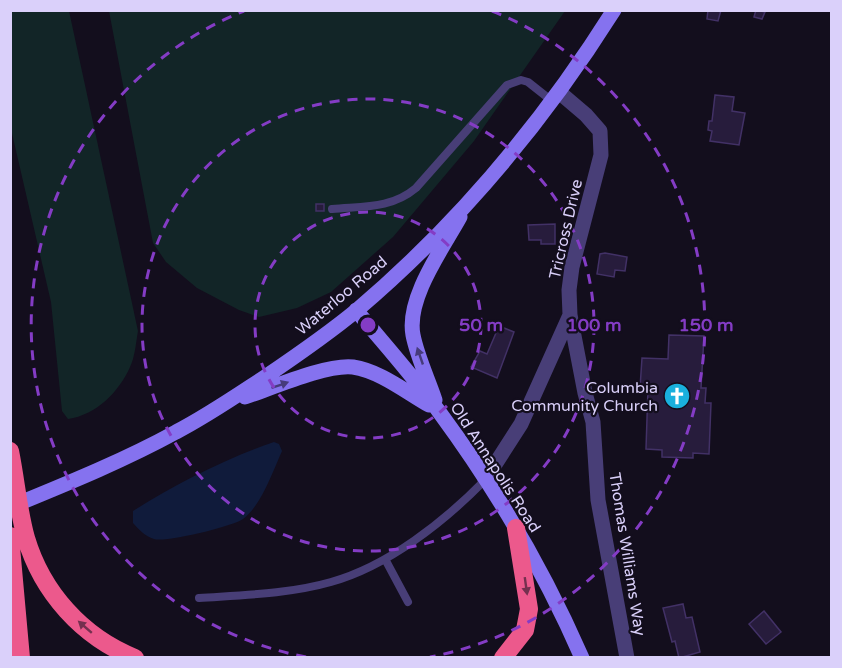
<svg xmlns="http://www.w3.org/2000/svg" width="842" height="668" font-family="'Varela Round',sans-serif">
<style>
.green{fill:#122527}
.water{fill:#101b3b}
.building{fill:#271c3c;stroke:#423166;stroke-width:1.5}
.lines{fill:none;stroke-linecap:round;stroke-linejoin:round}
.service{stroke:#483e77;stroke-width:8}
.minor{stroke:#483e77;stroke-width:15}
.secondary{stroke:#8572ef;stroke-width:15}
.motorway{stroke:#ec598c;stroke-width:18}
.oneway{fill:#463b7b}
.oneway2{fill:#75304f}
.ring{fill:none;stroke:#843cc5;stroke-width:3;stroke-dasharray:10 8}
.labels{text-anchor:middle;stroke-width:4.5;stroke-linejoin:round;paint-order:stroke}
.street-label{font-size:16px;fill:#dad0fa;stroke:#130e1d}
.poi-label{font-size:16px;fill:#dad0fa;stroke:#130e1d;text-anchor:end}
.centre{fill:#843cc5;stroke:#130e1d;stroke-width:3}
.ring-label{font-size:18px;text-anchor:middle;font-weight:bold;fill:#843cc5;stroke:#130e1d;stroke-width:4.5;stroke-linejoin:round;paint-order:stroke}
</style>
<rect width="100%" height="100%" fill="#130e1d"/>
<path class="green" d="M10 11H69L138 331C136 342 135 357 130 367 119 392 96 415 68 419L62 411 51 302 11 129Z
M109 11H565L474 141 393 237 331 292 297 308 259 317 239 310 197 288 166 262 153 243Z"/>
<path class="water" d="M274 442 279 444 282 451C273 471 261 506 243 519 234 526 165 543 154 539 145 536 139 530 133 523V511C176 484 225 459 274 442Z"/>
<path class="building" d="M721 10 718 21 707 19 708 10Z
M756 10 765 12 762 19 754 17Z
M715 95 734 97 732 111 745 113 739 145 710 141 712 131 708 130 709 121H712Z
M316 204H324V211H316Z
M555 224V244H541V240H529L528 225Z
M605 253 627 257 625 271 615 270 614 277 597 274 600 254Z
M499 326 514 332 497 378 471 367 480 351 487 354Z
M669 335 704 336 701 388H706L705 403H711L709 454 693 453V458L662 457V450L646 449 648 388H640L642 358 668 359Z
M683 604 686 618 692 617 700 652 679 658 675 641 672 642 663 608Z
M764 611 781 632 766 644 749 624Z"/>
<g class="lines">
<path class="service" d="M332 209C363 206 391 209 416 188L507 85 521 80 528 82 552 101
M385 559 408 602
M199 598C243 595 289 594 331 582 388 566 444 522 485 480"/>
<path class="minor" d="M570 315 585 393 593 422 598 500 627 658
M485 480 521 424 570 315 569 290 572 267 601 155 600 131 586 115 559 92"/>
<path class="secondary" d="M356 310C384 344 414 377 440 413 496 489 544 571 582 658
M245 397C272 388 326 364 353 367 380 371 406 392 429 405
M435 400C428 379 417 356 413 335 406 298 443 248 460 217
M10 507C66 484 123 461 176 432 207 416 236 396 265 377 296 356 328 334 357 310 457 225 544 121 614 10"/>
<path class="motorway" d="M10 451C16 480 18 510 26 538 42 592 82 637 135 658
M10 536 21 658
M503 658 525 630 529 609 516 528"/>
</g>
<defs><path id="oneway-solid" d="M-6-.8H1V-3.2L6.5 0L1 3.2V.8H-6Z" transform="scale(1.5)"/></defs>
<g class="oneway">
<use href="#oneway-solid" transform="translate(420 356) rotate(-109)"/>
<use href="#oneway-solid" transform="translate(280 385) rotate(-19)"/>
</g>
<g class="oneway2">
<use href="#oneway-solid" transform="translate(526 586) rotate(82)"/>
<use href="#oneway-solid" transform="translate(85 627) rotate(-139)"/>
</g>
<g class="ring">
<circle cx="368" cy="325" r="113"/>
<circle cx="368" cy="325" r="226"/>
<path d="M306 657A338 338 0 0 1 244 11M492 11A338 338 0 0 1 430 657"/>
</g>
<defs>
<symbol id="church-disc" viewBox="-11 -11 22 22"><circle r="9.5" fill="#19b0dd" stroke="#130e1d"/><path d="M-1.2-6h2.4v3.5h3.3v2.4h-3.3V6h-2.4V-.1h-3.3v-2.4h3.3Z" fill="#fff"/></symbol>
</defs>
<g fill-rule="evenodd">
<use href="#church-disc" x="662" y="381" width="30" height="30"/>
</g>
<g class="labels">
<g class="street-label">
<text transform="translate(565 229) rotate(-77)" y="6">Tricross Drive</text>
<text transform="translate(341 295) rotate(-40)" y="6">Waterloo Road</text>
<text transform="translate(496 467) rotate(57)" y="6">Old Annapolis Road</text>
<text transform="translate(628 554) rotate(81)" y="6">Thomas Williams Way</text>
</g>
<g class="poi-label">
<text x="658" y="393">Columbia<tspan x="658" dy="18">Community Church</tspan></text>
</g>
</g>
<circle cx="368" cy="325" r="9" class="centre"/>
<g class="ring-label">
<text x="481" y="331">50 m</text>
<text x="594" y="331">100 m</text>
<text x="706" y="331">150 m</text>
</g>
<rect width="842" height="668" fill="none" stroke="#dad0fa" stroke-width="24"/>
</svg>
